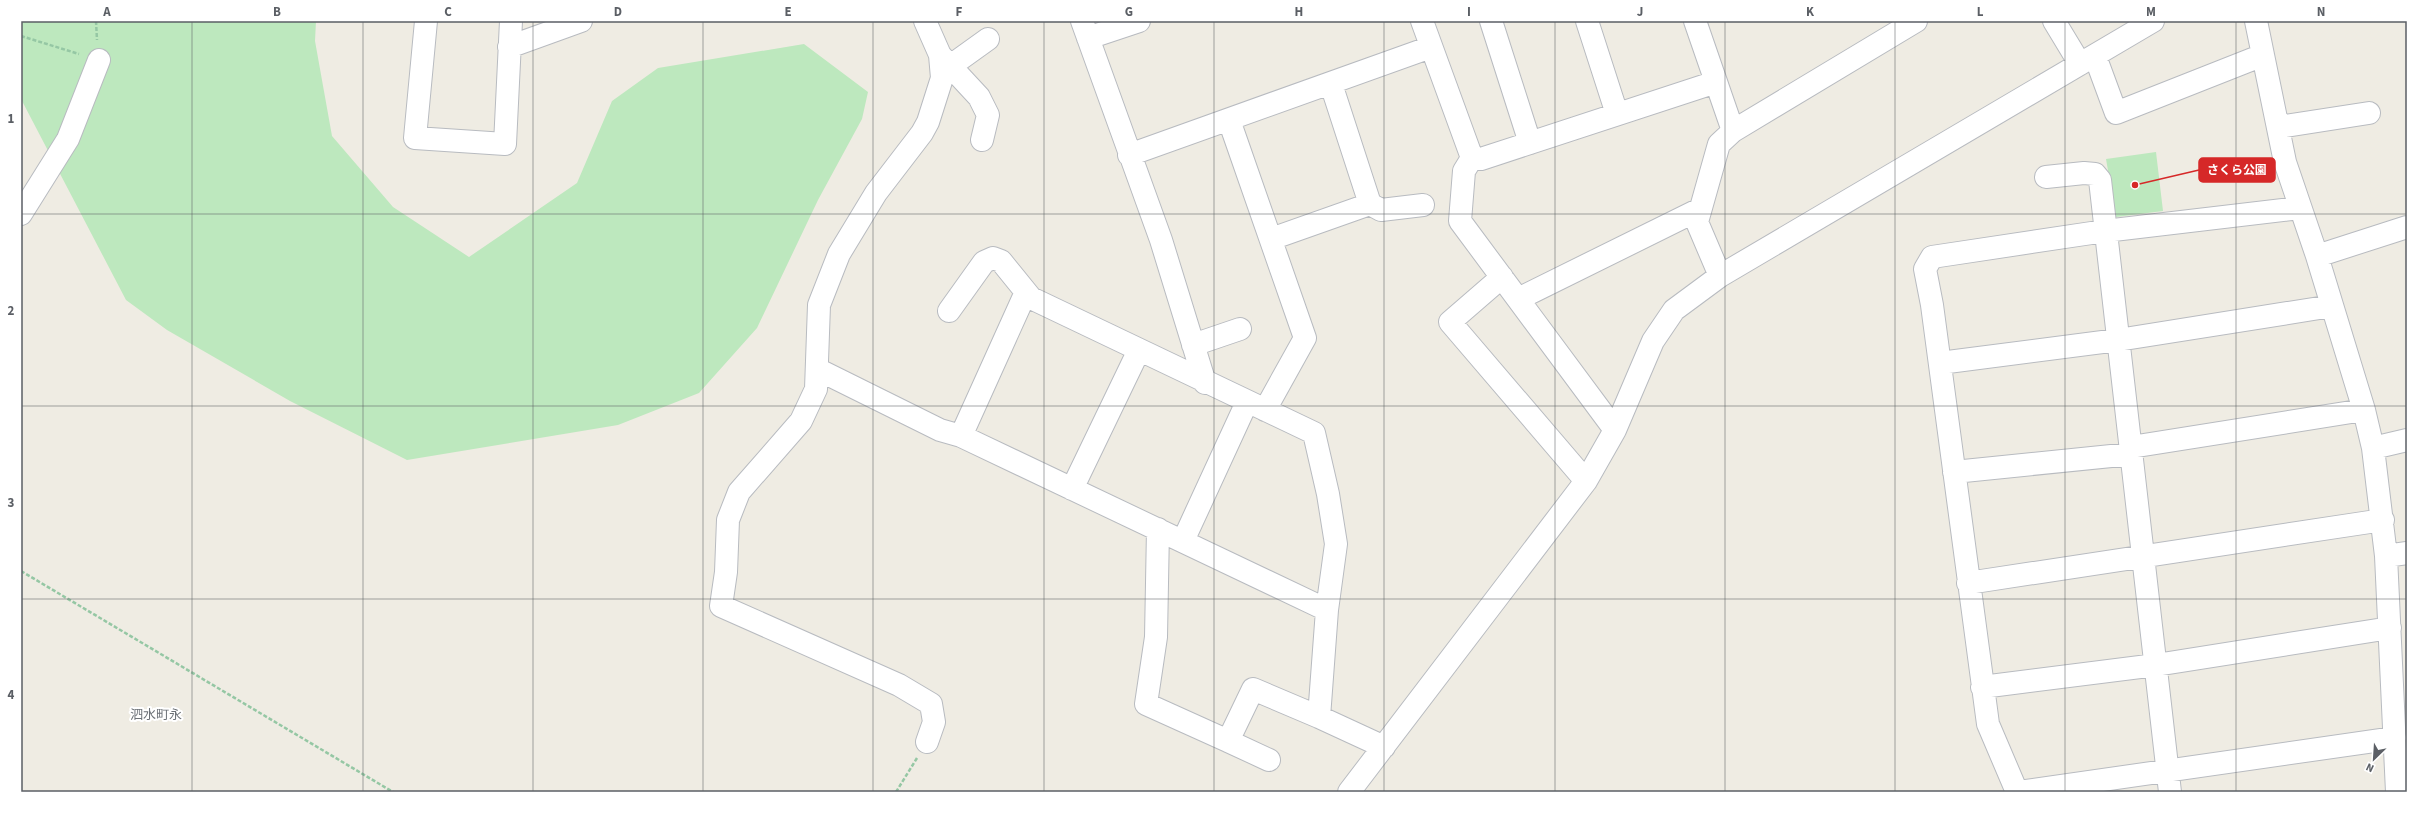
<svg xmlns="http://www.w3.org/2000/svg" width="2428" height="813" font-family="'Source Sans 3','Noto Sans JP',sans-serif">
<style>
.green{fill:#bde8be}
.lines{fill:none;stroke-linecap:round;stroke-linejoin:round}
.minor-casing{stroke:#b8bbc0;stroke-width:24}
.path{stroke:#95c7a4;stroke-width:2.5;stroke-dasharray:4 2;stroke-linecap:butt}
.minor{stroke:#fff;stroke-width:22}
.grid{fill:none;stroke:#5b5f65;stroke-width:1;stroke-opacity:0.55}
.labels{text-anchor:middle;stroke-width:4;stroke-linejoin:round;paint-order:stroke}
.quarter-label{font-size:13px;fill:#6c7177;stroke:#fff}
.leader{fill:none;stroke:#d62828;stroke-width:1.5}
.callout-dot{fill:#d62828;stroke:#fff;stroke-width:1.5}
.callout{fill:#d62828;stroke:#d62828;stroke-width:1.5}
.callout-label{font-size:12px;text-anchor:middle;font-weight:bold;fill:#fff}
.neatline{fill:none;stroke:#5b5f65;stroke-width:1.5}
.grid-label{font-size:13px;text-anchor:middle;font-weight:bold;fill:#5b5f65}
</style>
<rect width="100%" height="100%" fill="#efece3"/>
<path class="green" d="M21 21H316L315 41 332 136 393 207 469 257 577 183 612 101 658 68 804 44 868 92 862 119 818 200 757 328 699 393 618 425 407 460 290 401 167 330 126 300 21 99Z
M2156 152 2163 211 2116 217 2106 159Z"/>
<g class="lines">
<defs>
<path id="minor" d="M426 21 415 138 505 144 511 21
M925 21 940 55 942 78 928 122 922 133 876 193 839 254 819 305 816 389 801 421 739 492 728 520 726 572 721 606 899 685 931 704 934 722 927 742
M1082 21 1161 240 1205 383
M1422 21 1472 158 1464 171 1460 221 1615 430
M1491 21 1530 143
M1587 21 1617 114
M1695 21 1733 131
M2054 21 2080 64
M2256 21 2285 162 2317 256 2364 410 2373 448 2386 556 2397 792
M1088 38 1139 21
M509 47 581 21
M940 55 979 97 988 115 982 140
M2095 56 2116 113 2263 55
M949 67 988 39
M1229 120 1305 338 1265 410
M2278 127 2369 113
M1129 155 1431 47
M1472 158 1481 159 1716 82
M2046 177 2084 173 2095 174 2100 180 2170 792
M1370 204 1381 210 1423 205
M21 214 68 139 99 60
M1271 239 1370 204 1331 84
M2317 256 2407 227
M1720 276 1697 222 1719 144 1733 131 1916 21
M1502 277 1450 322 1586 481
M1518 299 1700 209
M949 311 984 262 993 258 1001 261 1031 298 1314 433 1328 494 1336 544 1327 610 1319 717 1384 747
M1193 345 1240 329
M1940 363 2118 340 2332 306
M817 369 940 430 961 436 1327 610
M961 436 1026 292
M2131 447 2364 410
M2373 448 2407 440
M1954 472 2131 454
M1072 489 1139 350
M1158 529 1156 637 1146 704 1228 741 1253 689 1319 717
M1183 541 1247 402
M2386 556 2407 553
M1968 583 2383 520
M1982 687 2156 665 2390 628
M1228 741 1269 760
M1349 792 1586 481 1615 430 1653 341 1674 310 1720 276 2153 21
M2017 792 1988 724 1932 305 1925 269 1932 257 2105 231 2300 208
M2019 792 2395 738"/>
</defs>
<use href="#minor" class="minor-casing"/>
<path class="path" d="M96 21 97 40
M21 36 79 54
M21 571 393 792
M896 792 917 758"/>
<use href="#minor" class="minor"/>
</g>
<path class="grid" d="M192 21V792M363 21V792M533 21V792M703 21V792M873 21V792M1044 21V792M1214 21V792M1384 21V792M1555 21V792M1725 21V792M1895 21V792M2065 21V792M2236 21V792M21 214H2407M21 406H2407M21 599H2407"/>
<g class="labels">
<g class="quarter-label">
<text x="156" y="719">泗水町永</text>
</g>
</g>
<path class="leader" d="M2135 185L2199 170"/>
<circle class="callout-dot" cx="2135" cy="185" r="4"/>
<rect class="callout" x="2199" y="158" width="76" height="24" rx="4"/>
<g class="callout-label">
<text x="2237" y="174">さくら公園</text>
</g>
<rect width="2428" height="813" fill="none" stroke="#ffffff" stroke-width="44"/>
<g transform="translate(2374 759) rotate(205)" stroke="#ffffff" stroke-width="3" paint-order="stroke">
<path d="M0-3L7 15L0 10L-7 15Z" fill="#5b5f65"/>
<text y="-6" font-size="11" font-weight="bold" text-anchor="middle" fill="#5b5f65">N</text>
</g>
<rect x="22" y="22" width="2384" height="769" class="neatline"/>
<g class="grid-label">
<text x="107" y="16">A</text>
<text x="277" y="16">B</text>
<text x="448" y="16">C</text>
<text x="618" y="16">D</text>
<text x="788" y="16">E</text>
<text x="959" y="16">F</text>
<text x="1129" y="16">G</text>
<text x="1299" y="16">H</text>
<text x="1469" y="16">I</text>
<text x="1640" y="16">J</text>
<text x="1810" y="16">K</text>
<text x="1980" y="16">L</text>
<text x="2151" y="16">M</text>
<text x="2321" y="16">N</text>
<text x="11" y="123">1</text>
<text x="11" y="315">2</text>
<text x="11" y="507">3</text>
<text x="11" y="699">4</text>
</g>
</svg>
